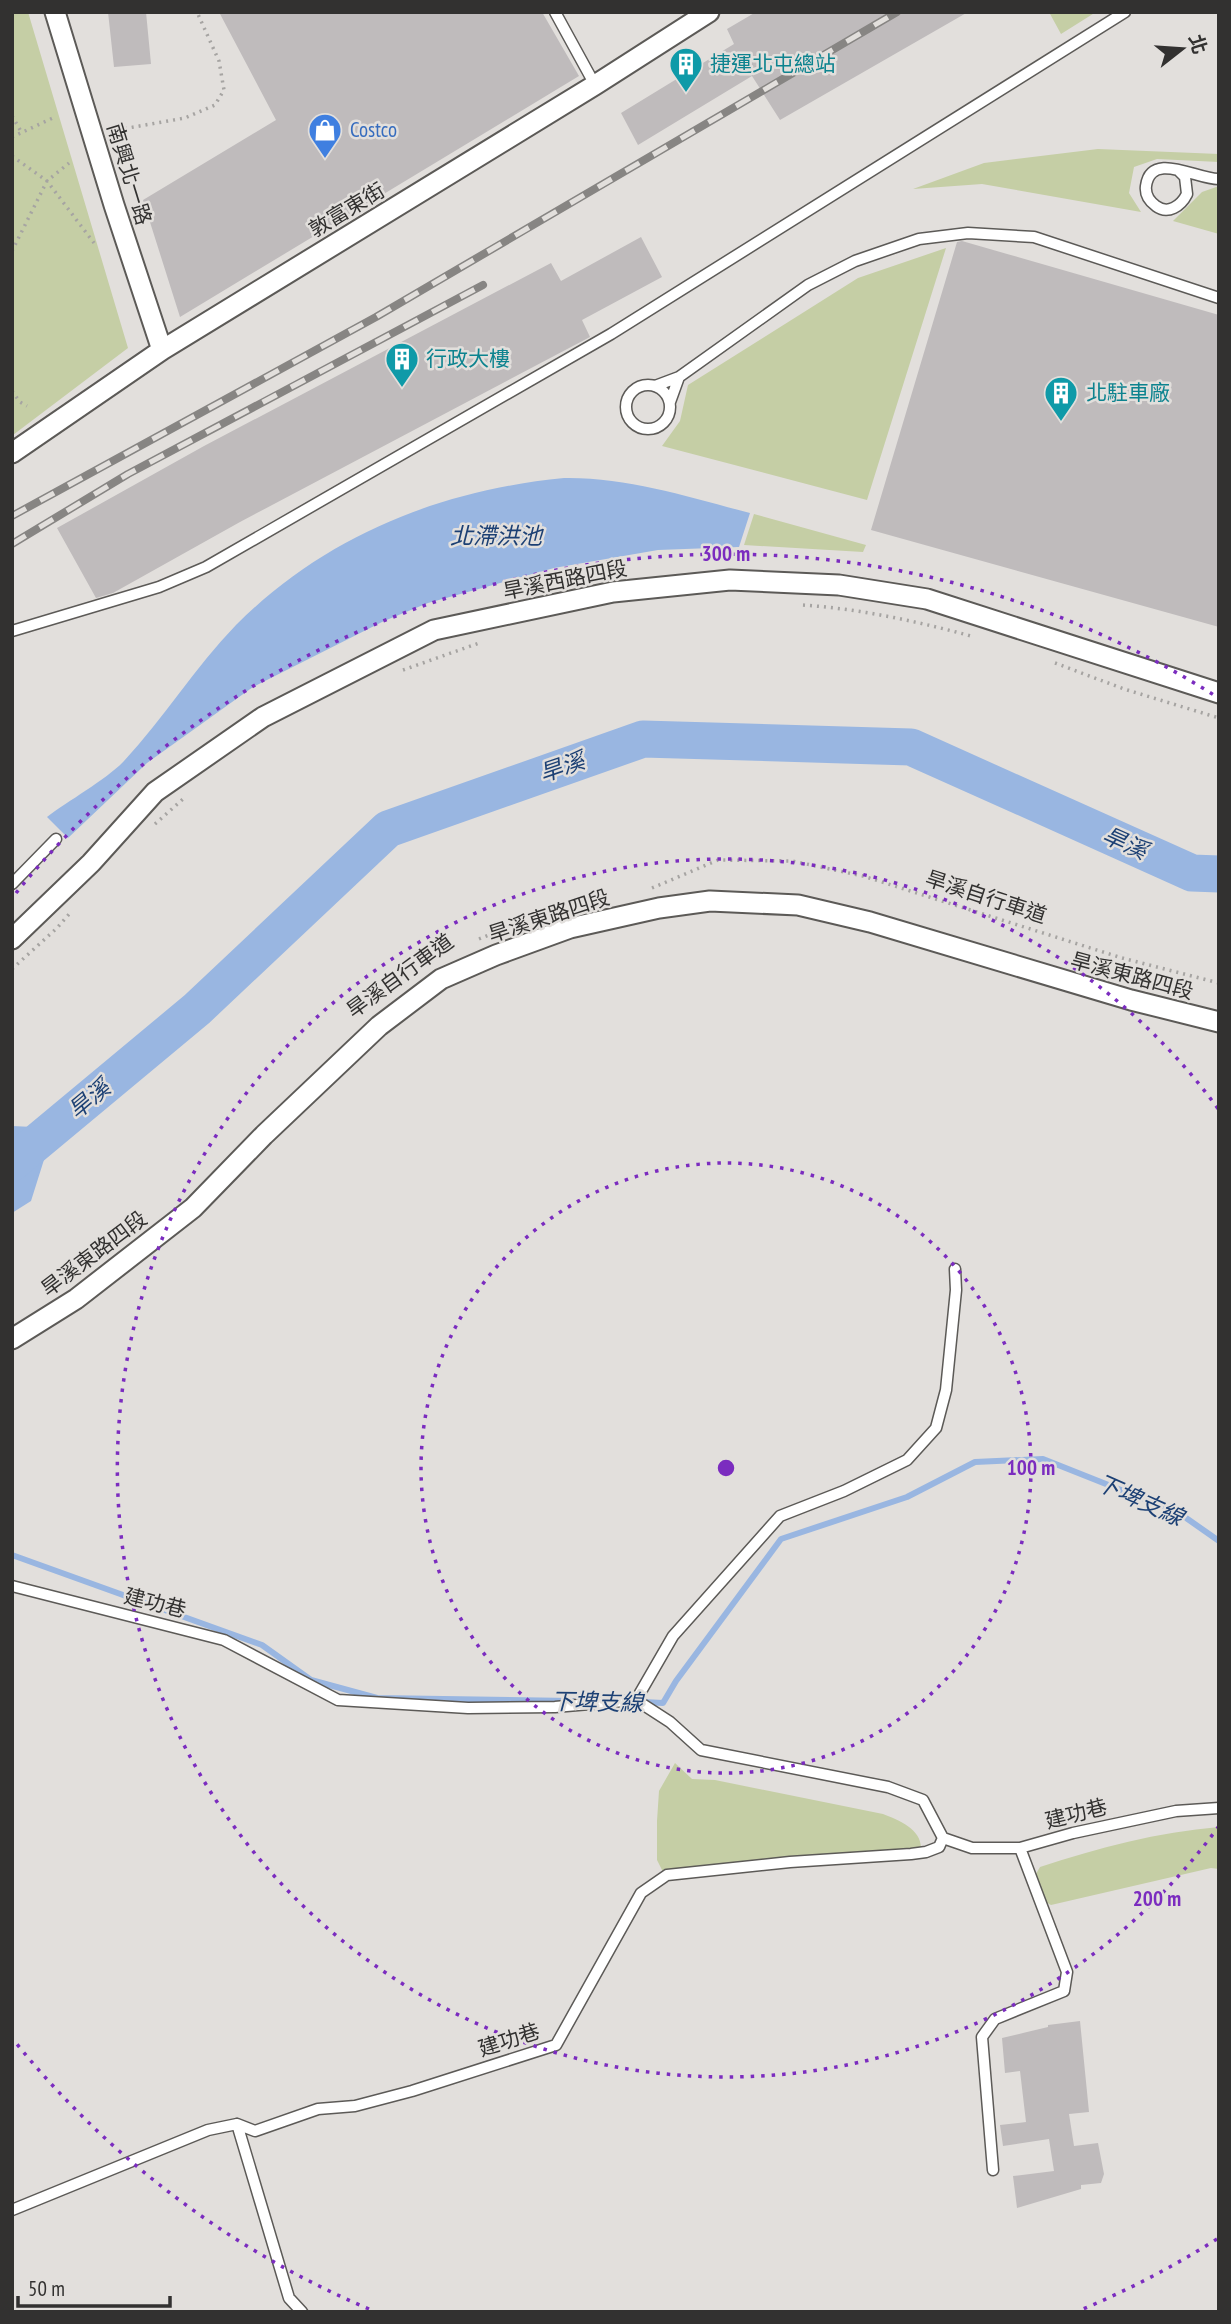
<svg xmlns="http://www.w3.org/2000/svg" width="1231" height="2324" font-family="'PT Sans Narrow','Noto Sans TC',sans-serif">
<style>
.green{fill:#c5cea5}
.water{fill:#99b6e1}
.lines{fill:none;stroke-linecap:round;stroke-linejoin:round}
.stream{stroke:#99b6e1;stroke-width:6}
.river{stroke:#99b6e1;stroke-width:37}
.building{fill:#bfbbbc}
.service-casing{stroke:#5c5a57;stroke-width:13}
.minor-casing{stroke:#5c5a57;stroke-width:23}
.path{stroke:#a6a4a2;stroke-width:3.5;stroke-dasharray:2 5;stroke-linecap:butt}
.service{stroke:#fff;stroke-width:10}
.minor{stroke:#fff;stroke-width:19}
.rail-casing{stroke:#878583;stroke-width:8}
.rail{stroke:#e2dfdc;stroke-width:5;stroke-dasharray:16;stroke-linecap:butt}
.ring{fill:none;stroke:#7b2cbf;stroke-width:3.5;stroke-dasharray:3.5 7}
.labels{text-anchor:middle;stroke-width:5;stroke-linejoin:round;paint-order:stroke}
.culture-label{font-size:21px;fill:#0d838f;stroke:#e2dfdc;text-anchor:start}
.shop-label{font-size:21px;fill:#366cbe;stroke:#e2dfdc;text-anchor:start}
.street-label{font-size:21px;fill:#323130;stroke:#e2dfdc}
.water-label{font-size:23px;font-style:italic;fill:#1c4074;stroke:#e2dfdc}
.centre{fill:#7b2cbf;stroke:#e2dfdc;stroke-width:3.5}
.ring-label{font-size:21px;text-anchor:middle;font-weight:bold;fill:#7b2cbf;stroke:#e2dfdc;stroke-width:5;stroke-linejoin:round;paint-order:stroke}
</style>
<rect width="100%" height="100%" fill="#e2dfdc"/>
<path class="green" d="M12 12H28L128 348 13 435Z
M1049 12H1096L1061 34Z
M1098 149 1219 154V162L1157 159 1134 167 1129 193 1141 212 982 184 913 189 984 163Z
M1219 186V234L1173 221 1202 192Z
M946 248 867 500 662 446 680 421 688 385 858 278Z
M754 514 866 545 863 552 744 545Z
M675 1763 692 1779 715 1780 883 1814C899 1820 921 1829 921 1848L871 1856H789L666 1878 657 1860V1821L659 1791Z
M1219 1827V1869L1211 1868 1051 1905 1042 1900 1033 1879 1040 1867C1098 1848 1158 1832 1219 1827Z"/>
<path class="water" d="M564 478C628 477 688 497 750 513L739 547 658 550 554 568 428 603 384 621 253 687 147 763 68 838 47 817C68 801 107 779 124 761 164 718 195 667 236 625 325 536 440 490 564 478Z
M12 1126 54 1128 31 1201 12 1213Z"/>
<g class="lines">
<path class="stream" d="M12 1555 262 1645 311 1680 377 1698 573 1701
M643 1702 663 1703 676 1681 781 1539 907 1497 975 1462 1043 1459 1179 1513 1219 1541"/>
<path class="river" d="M12 1163 197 1009 388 829 643 739 911 747 1192 873 1219 874"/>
</g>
<path class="building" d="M108 12H146L151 64 114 67Z
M219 12H542L579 76 180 317 143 200 276 120Z
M756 12H968L780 120 752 76 638 145 621 113 734 44 727 29Z
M641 237 662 277 582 320 590 337 240 522 113 593 96 598 57 528 204 446 551 263 561 281Z
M962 241 1219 315V627L871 530 957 242Z
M1080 2021 1089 2112 1069 2114 1074 2146 1098 2143 1104 2174 1101 2183 1081 2185V2189L1017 2208 1013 2176 1054 2171 1049 2139 1003 2146 1000 2125 1026 2122 1020 2071 1005 2073 1002 2038 1048 2027V2025Z"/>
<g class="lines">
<defs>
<path id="service" d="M555 12 595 85
M1178 170 1185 177 1187 194C1181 206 1168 215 1156 206 1149 201 1145 194 1146 186 1151 150 1198 180 1219 179
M626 407a22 22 0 1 1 44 0a22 22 0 1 1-44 0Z
M655 386 679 377 808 285 855 261 919 239 968 233 1034 237 1219 298
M670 402 679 377
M12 631 159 587 206 567 611 334 1125 12
M12 884 56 839
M12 1586 224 1640 338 1700 468 1708 555 1707 636 1700 670 1722 701 1750 888 1787 923 1800 943 1838 972 1848H1020L1073 1833 1176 1811 1219 1808
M636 1700 673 1636 780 1516 844 1491 907 1460 936 1428 946 1390 956 1290 955 1269
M237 2124 289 2298 302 2312
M993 2170 982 2037 995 2019 1064 1991 1067 1972 1020 1848
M12 2210 208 2130 237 2124 255 2131 318 2109 355 2106 412 2091 556 2045 641 1893 667 1875 790 1862 911 1854 926 1852 939 1847 943 1838"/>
<path id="minor" d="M55 12 114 205 162 350
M12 453 162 350 595 85 709 12
M12 939 91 863 155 792 263 717 434 630 613 592 730 580 839 585 927 599 1219 693
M12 1339 76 1299 193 1208 264 1135 379 1026 441 979 496 955 570 928 659 908 710 901 798 905 870 922 1131 1000 1219 1022"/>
</defs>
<use href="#service" class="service-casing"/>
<use href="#minor" class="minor-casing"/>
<path class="path" d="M12 116 22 133
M111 131 185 118 215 105 224 90 219 61 197 12
M12 137 55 117
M12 156 47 181 94 243
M12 251 47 181 69 163
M12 391 20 402 27 406
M803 605C860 609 916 621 971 636
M1055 663 1124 689 1219 718
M403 670 482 642
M155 824 183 799
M652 888 718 860 792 861 863 876 1122 958 1219 983
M479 939 552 909 583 903
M12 969 57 928 70 913"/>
<use href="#service" class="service"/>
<use href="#minor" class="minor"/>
<defs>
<path id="rail" d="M12 516 376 317 897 12
M12 544 128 474 483 285"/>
</defs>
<use href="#rail" class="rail-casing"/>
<use href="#rail" class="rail"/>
</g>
<g class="ring">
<circle cx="726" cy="1468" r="305"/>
<path d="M1219 1826A609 609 0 1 1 1219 1110"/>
<path d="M1217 2239A914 914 0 0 1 1083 2309M369 2309A914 914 0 0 1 16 2043M16 893A914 914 0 0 1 1217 697"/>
</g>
<defs>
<symbol id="building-pin" viewBox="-11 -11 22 30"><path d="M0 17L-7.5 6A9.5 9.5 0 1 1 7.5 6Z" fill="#0f9aa8" stroke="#e2dfdc"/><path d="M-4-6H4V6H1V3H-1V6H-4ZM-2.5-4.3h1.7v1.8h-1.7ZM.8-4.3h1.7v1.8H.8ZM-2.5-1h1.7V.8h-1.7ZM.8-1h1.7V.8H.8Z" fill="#fff"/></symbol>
<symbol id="shop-pin" viewBox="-11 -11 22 30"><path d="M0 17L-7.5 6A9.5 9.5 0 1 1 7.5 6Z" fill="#3f7fe0" stroke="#e2dfdc"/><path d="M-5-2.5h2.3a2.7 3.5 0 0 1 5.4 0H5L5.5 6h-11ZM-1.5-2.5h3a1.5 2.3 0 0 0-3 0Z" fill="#fff"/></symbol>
</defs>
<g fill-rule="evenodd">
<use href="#building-pin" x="667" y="45" width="38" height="52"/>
<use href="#shop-pin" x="306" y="111" width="38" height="52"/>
<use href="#building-pin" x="383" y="340" width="38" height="52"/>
<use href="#building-pin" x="1042" y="374" width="38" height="52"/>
</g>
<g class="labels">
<g class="culture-label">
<text x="710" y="71">捷運北屯總站</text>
<text x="426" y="366">行政大樓</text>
<text x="1086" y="400">北駐車廠</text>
</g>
<g class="shop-label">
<text x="350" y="137">Costco</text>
</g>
<g class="street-label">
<text transform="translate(129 174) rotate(73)" y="7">南興北一路</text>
<text transform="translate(347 210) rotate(-31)" y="7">敦富東街</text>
<text transform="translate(565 580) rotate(-11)" y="7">旱溪西路四段</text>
<text transform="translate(986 897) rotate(18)" y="7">旱溪自行車道</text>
<text transform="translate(549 916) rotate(-18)" y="7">旱溪東路四段</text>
<text transform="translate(400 976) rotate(-36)" y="7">旱溪自行車道</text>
<text transform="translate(1132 976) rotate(15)" y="7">旱溪東路四段</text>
<text transform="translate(94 1254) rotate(-37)" y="7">旱溪東路四段</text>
<text transform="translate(155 1603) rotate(14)" y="7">建功巷</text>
<text transform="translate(1076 1814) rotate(-14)" y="7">建功巷</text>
<text transform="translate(509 2040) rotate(-18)" y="7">建功巷</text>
</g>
<g class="water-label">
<text x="496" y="544">北滯洪池</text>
<text transform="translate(562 767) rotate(-19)" y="8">旱溪</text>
<text transform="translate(1125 843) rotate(24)" y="8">旱溪</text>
<text transform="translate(89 1099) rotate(-40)" y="8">旱溪</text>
<text transform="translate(1140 1500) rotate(24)" y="8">下埤支線</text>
<text transform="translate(597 1702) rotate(1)" y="8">下埤支線</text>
</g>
</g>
<circle cx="726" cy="1468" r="10" class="centre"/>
<g class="ring-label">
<text x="726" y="561">300 m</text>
<text x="1031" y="1475">100 m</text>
<text x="1157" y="1906">200 m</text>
</g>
<rect width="1231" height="2324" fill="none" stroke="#323130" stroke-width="28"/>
<g transform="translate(1182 49) rotate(73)" stroke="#e2dfdc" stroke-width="5" paint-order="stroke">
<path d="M0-5L12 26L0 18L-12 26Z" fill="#323130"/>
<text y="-10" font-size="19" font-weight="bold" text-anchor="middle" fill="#323130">北</text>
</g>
<path d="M18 2296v10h152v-10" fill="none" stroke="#323130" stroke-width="3.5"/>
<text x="28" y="2296" font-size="21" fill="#323130" stroke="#e2dfdc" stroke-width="5" paint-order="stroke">50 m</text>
</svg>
